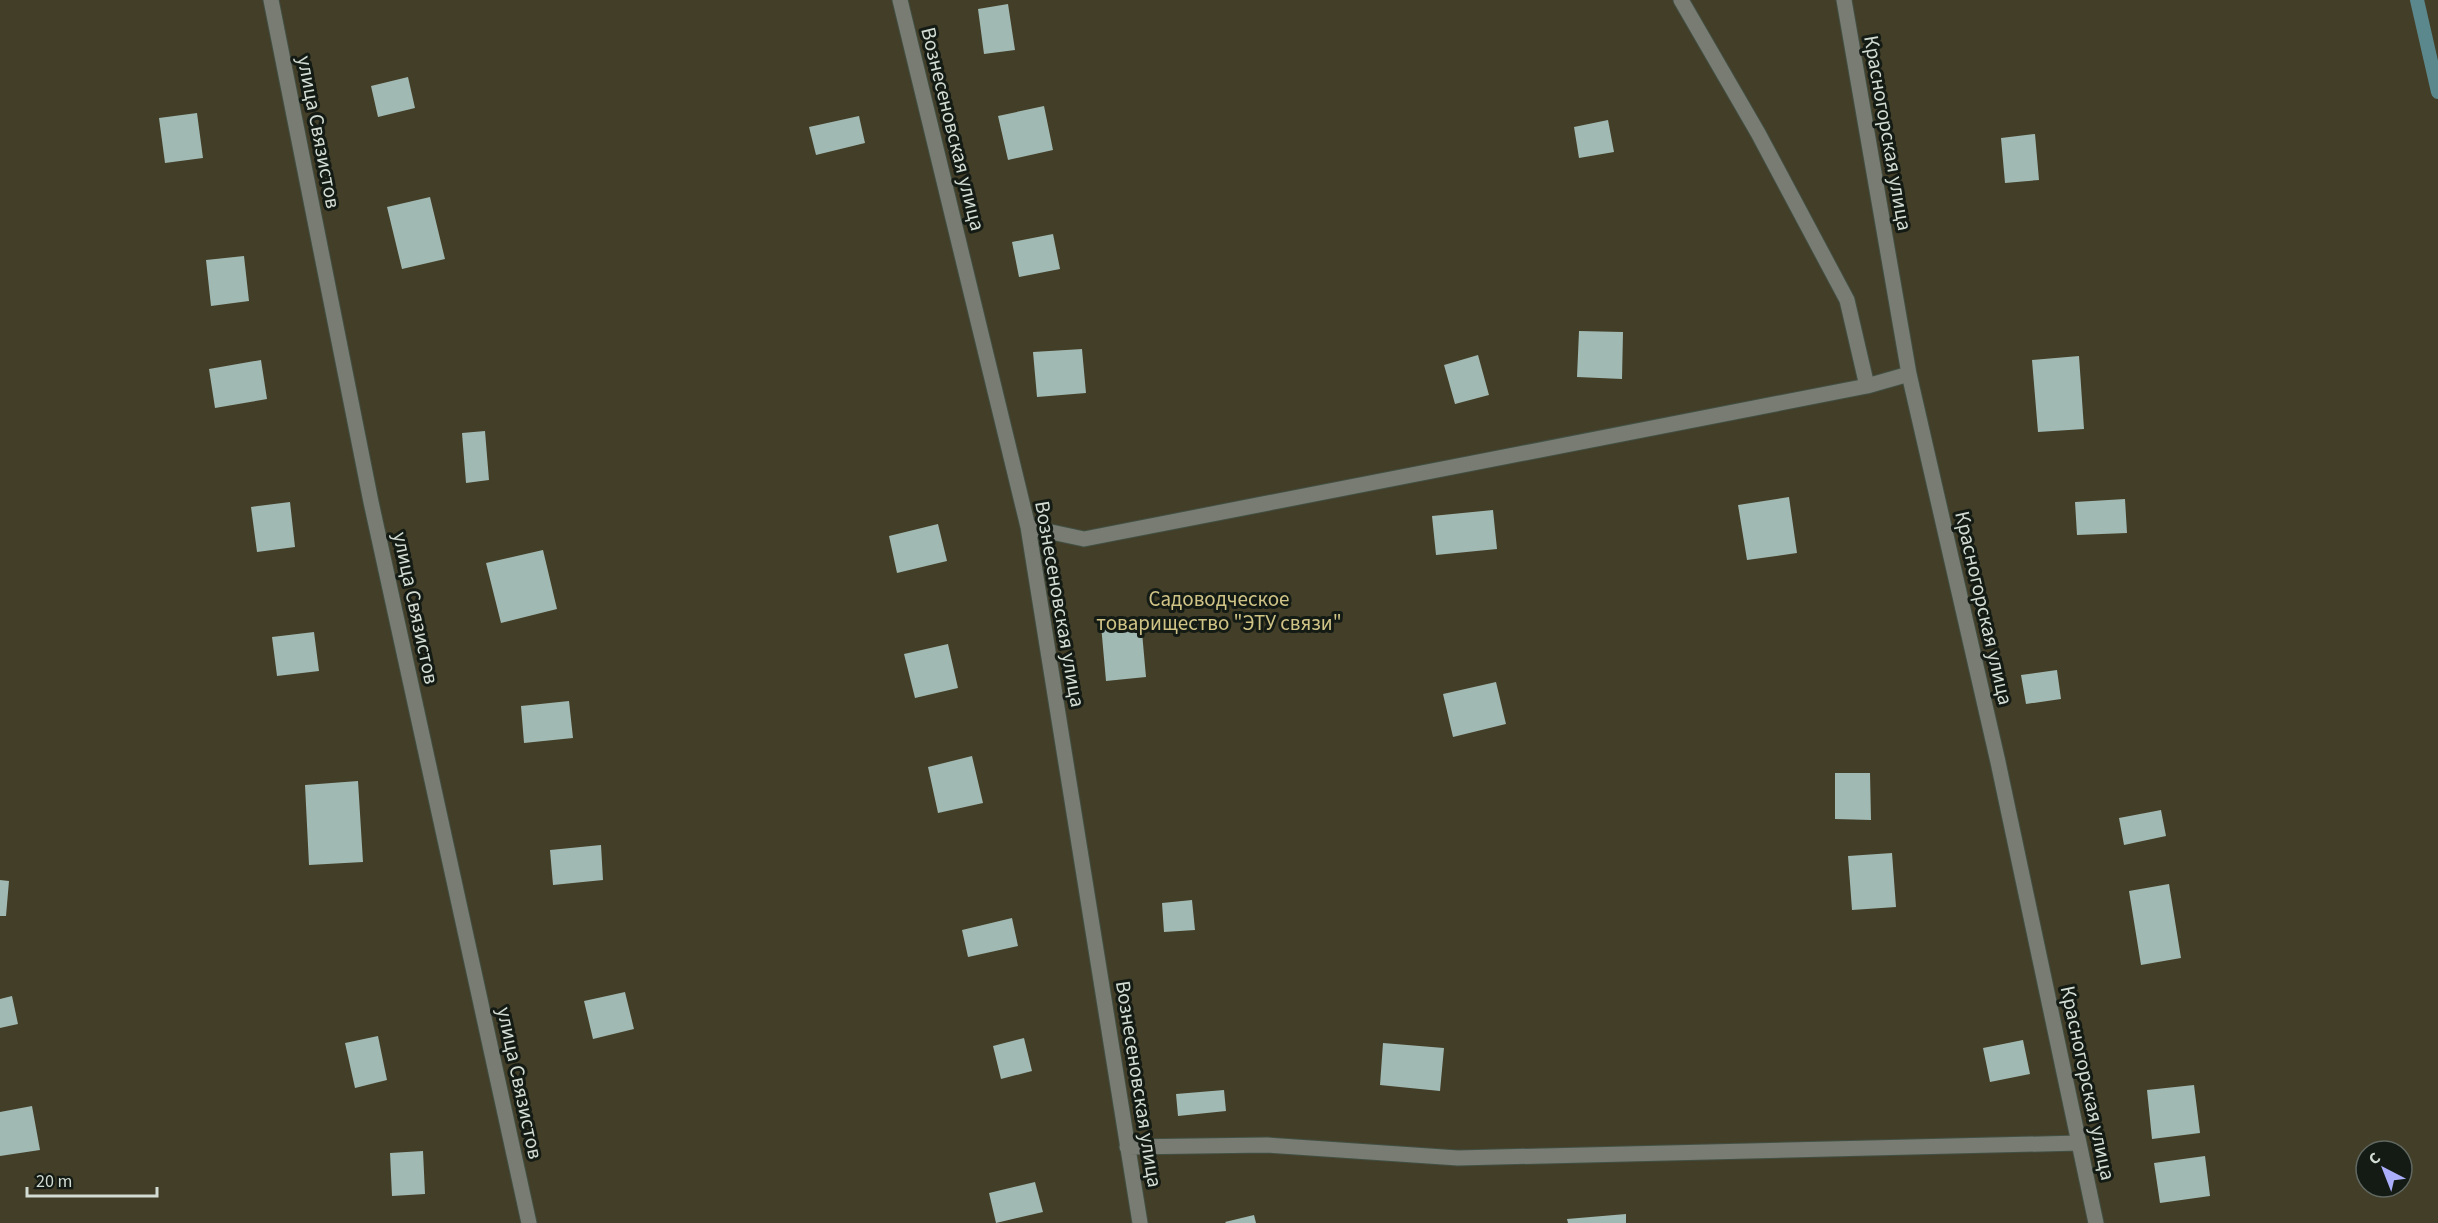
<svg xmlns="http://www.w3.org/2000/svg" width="2438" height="1223" font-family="'Source Sans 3',sans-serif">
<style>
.green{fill:#433e28;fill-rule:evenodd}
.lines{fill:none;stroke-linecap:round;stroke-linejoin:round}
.stream{stroke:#5a888c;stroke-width:14}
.building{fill:#a0b9b2}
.minor-casing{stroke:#425044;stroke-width:17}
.minor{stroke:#797c73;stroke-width:15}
.labels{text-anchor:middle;stroke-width:6;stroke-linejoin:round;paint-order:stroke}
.street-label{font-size:21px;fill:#d2dcd3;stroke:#141b15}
.park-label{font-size:21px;fill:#d0c386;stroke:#141b15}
</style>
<rect width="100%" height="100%" fill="#263529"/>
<path class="green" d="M0 0H2438V1223H0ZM2366 1151H2402V1187H2366Z"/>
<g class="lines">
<path class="stream" d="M2417 0 2438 92"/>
</g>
<path class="building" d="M1008 4 1015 50 984 54 978 9Z
M408 77 415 108 378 117 371 86Z
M1044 106 1053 150 1008 160 998 116Z
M197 113 203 158 165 163 159 118Z
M859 116 865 143 816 155 809 127Z
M1608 120 1614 152 1579 158 1574 127Z
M2035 134 2039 180 2005 183 2001 138Z
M430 197 445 259 402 269 387 207Z
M1053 234 1060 269 1019 277 1012 242Z
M244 256 249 301 211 306 206 260Z
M1579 331 1623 332 1622 379 1577 377Z
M1082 349 1086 393 1037 397 1033 352Z
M1478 355 1489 395 1455 404 1444 365Z
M2079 356 2084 429 2038 432 2032 360Z
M261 360 267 399 215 408 209 369Z
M485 431 489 480 466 483 462 433Z
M1789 497 1797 553 1747 560 1738 505Z
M2125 499 2127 533 2077 535 2075 502Z
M290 502 295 547 257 552 251 507Z
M1493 510 1497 549 1436 555 1432 516Z
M938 524 947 561 897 573 889 536Z
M543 550 557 609 501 623 486 563Z
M1141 621 1146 677 1106 681 1101 625Z
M314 632 319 671 277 676 272 637Z
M948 644 958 688 915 698 904 654Z
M2057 670 2061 699 2026 704 2021 675Z
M1496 682 1506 724 1453 737 1443 694Z
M569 701 573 738 524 743 521 706Z
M972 756 983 803 938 813 928 767Z
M1835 773H1870L1871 820 1835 819Z
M358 781 363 862 309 865 305 785Z
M2161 810 2166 836 2124 845 2119 818Z
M601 845 603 880 553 885 550 850Z
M1892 853 1896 907 1852 910 1848 856Z
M0 880 9 881 6 916H0Z
M2169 884 2181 958 2141 965 2129 891Z
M1192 900 1195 930 1164 932 1162 903Z
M1012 918 1018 946 968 957 962 930Z
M625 992 634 1029 593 1039 584 1001Z
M12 996 18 1024 0 1028V999Z
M378 1036 387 1080 355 1088 345 1043Z
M1024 1038 1032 1071 1001 1079 993 1046Z
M2023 1040 2030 1074 1990 1082 1983 1048Z
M1383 1043 1444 1048 1440 1091 1380 1085Z
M2194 1085 2200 1133 2152 1139 2147 1090Z
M1224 1090 1226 1111 1178 1116 1176 1094Z
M32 1106 40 1150 0 1156V1112Z
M423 1151 425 1194 392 1196 390 1153Z
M2205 1156 2210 1196 2160 1203 2154 1163Z
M1035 1182 1043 1212 996 1223 989 1193Z
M1626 1214V1223H1568L1567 1219Z
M1254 1215 1256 1223H1226L1225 1222Z"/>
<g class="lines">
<defs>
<path id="minor" d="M271 0 371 502 529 1223
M900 0 1028 527 1140 1223
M1681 0 1758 133 1847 300 1867 386
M1844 0 1909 374 1998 762 2096 1223
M1028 527 1084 539 1867 386 1909 374
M1127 1147 1267 1145 1458 1158 2079 1143"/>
</defs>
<use href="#minor" class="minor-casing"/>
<use href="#minor" class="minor"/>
</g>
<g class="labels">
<g class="street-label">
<text transform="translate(953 129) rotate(76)" y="7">Вознесеновская улица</text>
<text transform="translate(319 132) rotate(79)" y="7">улица Связистов</text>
<text transform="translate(1888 133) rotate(80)" y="7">Красногорская улица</text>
<text transform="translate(1060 604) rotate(80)" y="7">Вознесеновская улица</text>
<text transform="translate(416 608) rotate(78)" y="7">улица Связистов</text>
<text transform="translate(1984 608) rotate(77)" y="7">Красногорская улица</text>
<text transform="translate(520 1083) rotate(78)" y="7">улица Связистов</text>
<text transform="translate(2088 1083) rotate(78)" y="7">Красногорская улица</text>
<text transform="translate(1139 1084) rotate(81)" y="7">Вознесеновская улица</text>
</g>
<g class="park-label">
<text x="1219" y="606">Садоводческое<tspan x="1219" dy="24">товарищество "ЭТУ связи"</tspan></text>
</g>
</g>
<g transform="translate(2384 1169) rotate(318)"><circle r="28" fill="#141b15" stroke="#606861" stroke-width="1.5"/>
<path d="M0-4.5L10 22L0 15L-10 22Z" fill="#abaffb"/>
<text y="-9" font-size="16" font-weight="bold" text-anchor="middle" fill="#d2dcd3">С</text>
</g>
<path d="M27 1187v9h130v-9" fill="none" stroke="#d2dcd3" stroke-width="3"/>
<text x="36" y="1187" font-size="18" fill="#d2dcd3" stroke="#141b15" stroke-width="4.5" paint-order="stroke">20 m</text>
</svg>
